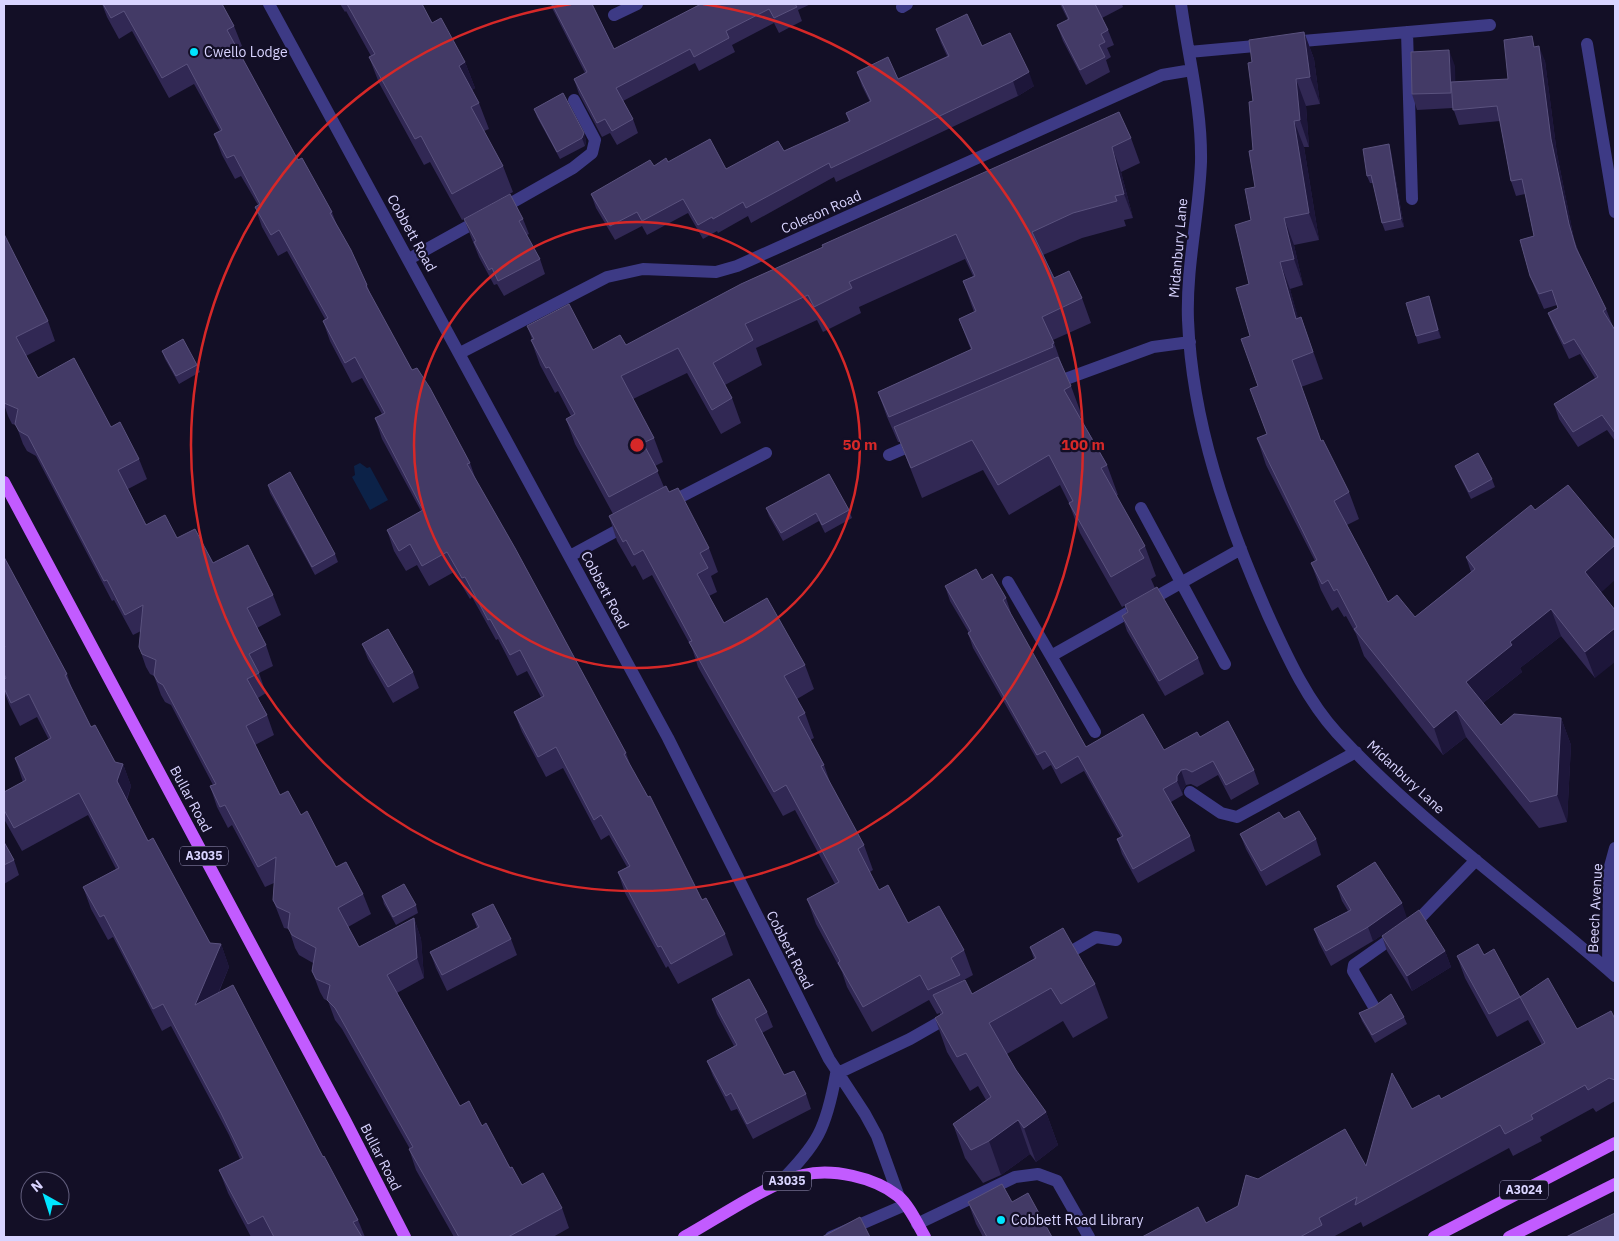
<svg xmlns="http://www.w3.org/2000/svg" width="1619" height="1241" font-family="'IBM Plex Sans',sans-serif">
<style>
.water{fill:#0c2248}
.lines{fill:none;stroke-linecap:round;stroke-linejoin:round}
.minor{stroke:#3d3a85;stroke-width:12}
.major{stroke:#c25bff;stroke-width:12}
.wall{fill:#312854}
.shaded-wall{fill:#1d163a}
.building{fill:#433a66;stroke:#5a527e}
.ring{fill:none;stroke:#d62828;stroke-width:2.5}
.poi-dot{fill:#00e5ff;stroke:#130f26;stroke-width:2}
.labels{text-anchor:middle;stroke-width:4.5;stroke-linejoin:round;paint-order:stroke}
.shield{fill:#130f26;stroke:#9e99be;stroke-width:1}
.shield-label{font-size:12px;font-weight:bold;fill:#d9d4ff}
.poi-label{font-size:14px;fill:#d9d4ff;stroke:#130f26;text-anchor:start}
.street-label{font-size:14px;fill:#d9d4ff;stroke:#130f26}
.centre{fill:#d62828;stroke:#130f26;stroke-width:2.5}
.ring-label{font-size:15px;text-anchor:middle;font-weight:bold;fill:#d62828;stroke:#130f26;stroke-width:4.5;stroke-linejoin:round;paint-order:stroke}
</style>
<rect width="100%" height="100%" fill="#130f26"/>
<path class="water" d="M360 463 367 468 370 467 388 500 370 510 352 477 355 475 354 466Z"/>
<g class="lines">
<path class="minor" d="M269 4 668 738 829 1059 865 1114 877 1136 899 1197
M1181 4C1188 56 1202 108 1201 162 1199 215 1186 267 1188 320 1192 423 1227 522 1268 615 1287 656 1306 699 1337 733 1420 823 1523 895 1615 976
M902 7 907 4
M614 15 637 4
M1407 32 1412 199
M1291 42 1490 25
M1587 44 1615 212
M1189 52 1266 45
M499 210 573 168 592 153 595 140 574 100
M409 259 481 219
M460 353 607 277 643 269 716 272 737 266 1162 75 1192 70
M1052 384 1153 347 1190 342
M889 455 917 443
M667 504 766 453
M1141 508 1225 664
M570 556 629 524
M1008 582 1051 656
M1095 732 1051 656 1241 549
M1190 792 1221 813 1237 817 1356 752
M1060 958 1096 937 1116 940
M1608 969 1609 870 1615 848
M1374 1007 1353 971 1354 965 1419 919 1476 860
M836 1074 910 1039 952 1015
M779 1183C818 1144 826 1129 836 1074
M917 1224 1015 1177 1038 1174 1057 1181 1089 1237
M831 1237 905 1205"/>
<path class="major" d="M4 482 345 1120 405 1237
M684 1237C717 1219 767 1184 803 1175 832 1168 874 1177 898 1196 909 1205 918 1225 925 1237
M1434 1237 1615 1143
M1509 1237 1615 1184"/>
</g>
<path class="wall" d="M102 4H222L234 26 242 46 237 49 298 160 332 212 337 226 367 285 372 298 412 370 470 463 476 480 626 753 631 767 702 900 725 934 733 955 678 984 668 966 666 968 625 893 618 872 627 867 609 835 601 840 563 768 546 777 522 732 514 712 541 697 527 671 517 676 498 639 496 640 472 597 470 599 454 572 429 586 417 565 406 571 394 551 387 530 421 511 382 439 375 418 382 414 362 378 352 383 330 341 323 321 325 319 287 251 278 256 262 227 255 207 258 205 241 176 235 179 222 155 214 134 220 131 194 84 169 98 132 31 119 39 107 17Z
M340 4H422L432 23 465 62 475 88 472 90 479 103 489 129 484 131 503 166 513 192 462 220 430 162 424 165 379 83 369 57 371 56 346 11 345 12Z
M550 4H592L614 49 701 4H811L798 10 802 21 779 33 774 23 732 45 735 52 699 71 695 63 623 101 633 119 638 133 617 145 610 133 602 137 579 94 574 79 585 73Z
M1060 4H1122L1123 7 1102 18 1108 30 1114 45 1107 48 1111 57 1106 60 1110 72 1086 85 1063 41 1057 25 1068 20Z
M936 29 982 46 1034 86 1018 96 836 182 834 177 751 223 748 216 718 233 717 231 703 239 688 213 647 235 642 226 615 240 596 208 591 194 654 166 668 162 726 169 784 151 849 122 846 113 870 102 862 86 857 72 898 79 947 56 941 43Z
M1304 32 1314 59 1320 104 1306 106 1309 147H1304L1319 240 1294 245 1303 285 1290 289 1298 319 1301 317 1323 379 1301 387 1321 441 1349 492 1359 519 1347 525 1388 602 1415 617 1471 572 1466 557 1601 593 1595 678 1561 636 1520 668 1522 672 1483 703 1501 725 1561 718 1571 745 1567 822 1539 828 1466 737 1443 755 1364 656 1356 634 1346 616 1344 617 1338 607 1332 611 1321 590 1311 563 1315 561 1266 465 1257 438 1267 434 1250 336 1249 284 1251 220 1255 187 1252 62Z
M1536 46 1545 61 1557 154 1574 239 1579 253 1606 309 1612 324 1615 330V441L1607 430 1578 447 1559 419 1554 404 1595 378 1580 354 1569 359 1554 328 1548 313 1558 308 1557 305 1544 309 1536 291 1530 276 1534 236 1525 194 1516 196 1511 181 1500 121 1459 125 1453 108 1417 110 1412 94 1455 66V82L1508 79Z
M534 109 584 133 586 141 585 146 560 159 537 117Z
M1131 138 1140 163 1121 172 1133 218 1124 220 1126 226 1082 238 1043 255 1054 278 1082 298 1091 323 1053 340 1063 368 1071 386 1082 416 1080 417 1107 465 1118 495 1116 496 1145 546 1156 576 1151 579 1155 588 1122 607 1080 533 1069 503 1060 485 1009 515 983 470 922 498 900 442H898L887 417 878 392 971 350 959 319 974 312 963 281 973 276 965 259 859 307 861 313 823 332 817 320 756 348 762 365 725 385 732 398 741 423 721 434 687 373 633 399 654 438 663 462 655 466 664 487 669 492 709 548 718 572 711 576 717 592 709 596 724 623 805 665 814 689 797 699 805 713 814 738 810 740 824 765 831 785 864 845 873 870 870 872 879 890 908 923 964 950 973 975 962 981 972 994 1034 959 1030 947 1095 984 1108 1018 1073 1038 1063 1021 1007 1054 1016 1070 1046 1112 1058 1145 1036 1162 1030 1154 1001 1175 983 1183 965 1158 953 1124 986 1100 978 1086 970 1091 947 1052 935 1018 940 1015V1013L937 1014 929 1000 872 1032 847 987 842 972 816 924 807 899 835 884 795 810 783 816 698 667 692 648 652 575 643 580 635 565 632 567 617 541 609 516 613 514 575 444 566 419 571 416 558 391 555 393 540 365 531 340 532 339 527 326 593 350 626 345Z
M1391 152 1404 227 1385 231 1382 223 1373 183H1370L1367 176Z
M464 219H523L529 234 527 235 540 259 545 274 504 296 497 284 494 285 479 257Z
M4 234 48 321 55 341 26 356 38 378 111 427 139 459 147 479 128 489 146 525 177 538 213 563 273 595 281 615 257 628 266 645 273 666 259 673 266 693 258 698 267 715 274 735 255 745 280 795 301 815 336 867 363 894 371 914 348 927 359 947 414 918 421 939 424 978 397 993 460 1106 482 1126 522 1185 562 1208 569 1228 553 1237H454L416 1170 409 1149H410L342 1029 335 1020 328 1001 324 999 320 992 312 971 313 963 299 955 295 948 289 929 284 928 273 900 274 883 265 887 232 825 228 828 217 807 210 786 213 785 171 705 165 702 161 695 154 676 150 674 146 667 139 647 141 631 133 635 114 600 112 601 36 456 27 451 23 444 16 425 12 424 8 416 4 404Z
M1429 296 1441 338 1418 344 1416 336Z
M162 351 197 365 200 372 179 384 165 359Z
M1455 466 1492 479 1495 487 1471 499 1458 473Z
M268 485 335 554 338 562 315 575 270 493Z
M766 508 849 510 852 518 825 533 819 521 783 541 769 516Z
M4 557 67 674 73 692 91 727 115 762 123 764 131 786 127 800 148 841 210 943 221 944 229 967 219 992 323 1157 358 1220 365 1237H251L228 1193 219 1170 240 1159 229 1135 171 1026 162 1031 113 937 108 940 91 909 83 887 116 869 88 815 22 851 4 819V792L23 782 15 758 49 740 37 717 20 726 9 704 4 691Z
M982 580 1006 598 1011 613 1010 614 1086 747 1164 750 1200 737 1254 770 1259 784 1231 800 1218 775 1197 787 1191 784 1186 785 1182 791 1183 795 1171 802 1190 836 1195 851 1138 883 1122 854 1117 839 1121 837 1084 771 1061 784 1051 765 1043 770 973 648 968 633H969L950 601 945 586Z
M1125 605 1198 658 1204 674 1165 696 1127 631 1122 616 1127 613Z
M362 644 413 672 419 688 393 703 368 659Z
M1284 819 1316 839 1321 855 1266 886 1246 849 1240 834Z
M4 842 14 860 19 875 4 884Z
M1337 886 1407 918 1373 941 1331 966 1319 943 1314 929 1348 911 1342 901Z
M382 896 416 905 418 913 396 925 384 904Z
M472 914 511 939 517 955 447 991 436 968 430 952 477 928Z
M1382 936 1445 951 1451 967 1412 991 1387 951Z
M1484 955 1520 997 1577 1029 1615 1019V1101L1596 1112 1593 1108 1540 1137 1542 1141 1513 1156 1509 1148 1363 1227 1361 1222 1333 1237H1142L1206 1223 1238 1206 1258 1179 1366 1166 1412 1109 1441 1099 1542 1045 1528 1020 1497 1037 1465 978 1457 956Z
M712 999 767 1012 773 1027 762 1033 784 1075 806 1094 811 1109 753 1139 737 1109 731 1111 713 1076 707 1061 734 1046 717 1014Z
M1375 1006 1404 1017 1407 1024 1375 1043 1362 1021 1359 1013Z
M968 1202H1012L1052 1237H983L976 1224Z"/>
<path class="shaded-wall" d="M1304 32 1314 59 1320 104 1310 77Z
M1539 46 1545 61 1557 154 1574 239 1581 263 1576 248 1569 224 1551 139Z
M1449 50 1455 66 1456 108 1451 93Z
M465 62 475 88 468 92 459 66Z
M1029 72 1034 86 1018 96 1013 81Z
M1296 79 1306 106 1309 147 1300 120Z
M1294 121 1304 147 1319 240 1309 213Z
M584 133 586 141 585 146 582 138Z
M1389 144 1391 152 1404 227 1401 219Z
M1112 147 1121 172 1133 218 1124 194Z
M1284 218 1294 245 1303 285 1294 259Z
M1280 262 1290 289 1306 346 1296 319Z
M1429 296 1432 304 1441 338 1438 330Z
M1615 545V580L1594 599 1585 572Z
M1551 609 1561 636 1520 668 1522 672 1475 709 1466 682 1510 642Z
M1615 628V662L1595 678 1585 652Z
M1456 710 1466 737 1443 755 1434 728Z
M1561 718 1571 745 1567 822 1557 795Z
M123 764 131 786 125 803 117 781Z
M1181 770 1186 785 1182 791 1183 795 1177 781V776Z
M1402 903 1407 918 1373 941 1368 927Z
M414 918 421 939 424 978 417 958Z
M221 944 229 967 203 1028 195 1005Z
M1445 951 1451 967 1412 991 1407 976Z
M1046 1112 1058 1145 1036 1162 1024 1128Z
M1018 1120 1030 1154 1001 1175 989 1141Z"/>
<path class="building" d="M103 4H222L234 26 227 30 298 160 302 158 332 212 330 213 351 250 367 285 366 286 412 370 417 368 430 388 470 463 467 464 515 548 626 753 624 754 648 797 650 796 702 900 706 898 725 934 671 964 661 946 658 947 618 872 630 866 601 815 594 820 556 747 538 757 514 712 544 696 520 650 510 655 490 619 488 620 465 577 462 578 447 552 422 566 410 544 399 551 387 530 423 510 375 418 385 413 355 357 345 363 323 321 328 318 279 230 271 235 255 207 260 204 234 155 227 158 214 134 222 130 187 64 162 78 124 11 111 18Z
M347 4H422L432 23 441 18 465 62 459 66 479 103 471 107 503 166 452 194 421 136 415 139 369 57 375 54Z
M552 4H592L614 49 701 4H795L797 7 774 18 769 9 726 31 729 38 694 57 690 49 616 88 633 119 612 131 605 119 597 123 574 79 587 72Z
M1062 4H1095L1108 30 1101 34 1105 42 1099 45 1105 57 1080 70 1057 25 1069 19Z
M967 14 982 46 1010 33 1029 72 1013 81 831 168 829 163 746 208 743 202 713 219 712 217 698 225 683 199 642 221 637 212 610 226 591 194 650 160 654 166 666 158 668 162 710 139 726 169 778 141 784 151 850 121 846 113 871 101 857 72 888 57 898 79 949 56 936 29Z
M1304 32 1310 77 1296 79 1300 120 1294 121 1309 213 1284 218 1294 259 1280 262 1296 319 1301 317 1313 352 1292 360 1321 441 1323 440 1349 492 1334 501 1388 602 1397 595 1415 617 1475 569 1466 557 1531 505 1535 510 1568 485 1615 541V545L1585 572 1615 610V628L1585 652 1551 609 1510 642 1512 645 1466 682 1501 725 1514 714 1561 718 1557 795 1530 802 1456 710 1434 728 1354 629 1357 627 1337 589 1334 591 1328 580 1322 584 1311 563 1317 560 1257 438 1267 434 1250 389 1258 386 1241 339 1250 336 1236 288 1249 284 1235 225 1251 220 1245 189 1255 187 1249 151 1253 150 1249 102 1253 101 1248 63 1252 62 1249 40Z
M1532 36 1534 47 1539 46 1551 139 1569 224 1576 248 1606 309 1603 311 1615 330V433L1602 415 1573 432 1554 404 1598 377 1574 339 1564 344 1548 313 1558 308 1552 290 1539 294 1530 276 1520 240 1534 236 1522 179 1511 181 1497 106 1453 110 1451 82 1508 79 1504 40Z
M1449 50 1451 93 1412 94 1411 52Z
M563 93 584 133 582 138 557 152 534 109Z
M1119 112 1131 138 1112 147 1124 194 1115 196 1117 201 1073 213 1032 232 1054 278 1069 271 1082 298 1042 317 1054 343 1052 344 1053 347 889 417 878 392 972 349 959 319 976 311 963 281 975 276 956 234 849 282 852 288 814 307 808 295 745 324 753 340 713 363 732 398 712 410 678 348 621 376 654 438 643 443 658 471 609 497 566 419 575 414 549 367 546 368 531 340 534 339 527 326 569 304 593 350 620 335 626 345 741 284 823 247 822 245Z
M1389 144 1401 219 1382 223 1371 175 1367 176 1363 149Z
M510 194 523 219 519 221 540 259 498 281 492 268 489 270 474 242 476 241 464 219Z
M4 234 48 321 16 337 38 378 74 358 111 427 120 422 139 459 118 470 146 525 165 515 177 538 195 529 213 563 248 545 273 595 247 608 266 645 249 654 259 673 247 679 267 715 246 726 280 795 288 791 301 815 307 811 336 867 346 862 363 894 338 908 359 947 414 918 417 958 387 975 460 1106 469 1101 482 1126 486 1123 510 1168 512 1167 522 1185 543 1173 562 1208 508 1237H459L409 1149 413 1147 335 1008 327 1000 330 985 316 979 312 971 316 948 292 935 288 928 290 913 277 907 273 900 276 857 258 867 225 805 220 807 210 786 216 784 163 685 158 682 154 675 156 660 142 654 139 647 143 605 125 615 107 580 104 581 28 436 19 431 15 424 18 409 4 403Z
M1429 296 1438 330 1416 336 1406 303Z
M183 339 197 365 176 376 162 351Z
M1058 357 1071 386 1064 390 1107 465 1101 468 1145 546 1139 550 1144 558 1111 577 1069 503 1073 501 1049 455 998 485 972 440 911 468 894 427Z
M1478 453 1492 479 1469 492 1455 466Z
M290 472 335 554 312 567 268 485Z
M829 474 849 510 822 525 816 513 781 533 766 508Z
M666 486 669 492 678 488 709 548 700 553 708 568 697 574 724 623 767 598 805 665 784 676 805 713 798 717 824 765 821 766 864 845 858 849 879 890 888 885 908 923 939 906 964 950 951 958 960 975 928 990 920 975 863 1007 838 963 840 961 807 899 839 882 786 785 774 792 689 642 692 641 643 550 634 555 626 540 623 542 609 516Z
M4 557 67 674 65 675 91 727 95 725 115 762 123 764 117 781 148 841 153 838 210 943 221 944 195 1005 233 985 323 1157 324 1156 358 1220 353 1222 362 1237H274L263 1216 248 1224 219 1170 243 1158 221 1113 163 1004 153 1009 104 915 100 917 83 887 119 868 79 793 14 828 4 810V792L26 780 15 758 51 738 29 694 11 703 4 688V680L6 678 4 674V648L5 647 4 644Z
M976 569 982 580 992 574 1006 598 1003 600 1086 747 1143 714 1164 750 1197 732 1200 737 1228 721 1254 770 1226 785 1213 761 1192 772 1186 769 1181 770 1177 776V781L1163 789 1190 836 1133 869 1117 839 1123 836 1078 756 1056 769 1045 751 1037 755 968 633 971 631 945 586Z
M1157 587 1198 658 1159 681 1122 616 1128 612 1125 605Z
M388 629 413 672 388 687 362 644Z
M1299 811 1316 839 1261 871 1240 834 1279 812 1284 819Z
M4 842 14 860 4 865Z
M1375 862 1402 903 1368 927 1326 951 1314 929 1351 910 1337 886Z
M404 884 416 905 393 917 382 896Z
M493 904 511 939 442 975 430 952 479 927 472 914Z
M1419 910 1445 951 1407 976 1382 936Z
M1063 928 1095 984 1061 1004 1051 988 989 1023 1016 1070 1046 1112 1024 1128 1018 1120 989 1141 971 1150 953 1124 991 1097 966 1053 957 1057 935 1018 943 1013 933 995 965 980 972 994 1036 958 1030 947Z
M1478 944 1484 955 1494 949 1520 997 1548 978 1577 1029 1611 1011 1615 1019V1080L1609 1078 1588 1090 1585 1085 1531 1115 1533 1119 1505 1134 1500 1125 1355 1205 1357 1197 1319 1218 1322 1225 1300 1237H1142L1198 1207 1206 1223 1238 1206 1246 1175 1258 1179 1345 1129 1366 1166 1392 1073 1412 1109 1439 1095 1441 1099 1545 1043 1520 997 1489 1014 1457 956Z
M749 979 767 1012 755 1019 784 1075 794 1071 806 1094 747 1124 731 1093 726 1096 707 1061 737 1045 712 999Z
M1391 994 1404 1017 1372 1035 1359 1013 1375 1006Z
M1002 1184 1012 1202 1028 1193 1052 1237H987L968 1202Z
M1615 1213V1237H1566Z
M860 1217 870 1237H822Z"/>
<g class="ring">
<circle cx="637" cy="445" r="223"/>
<path d="M703 4A446 446 0 1 1 571 4"/>
</g>
<g class="poi-dot">
<circle cx="194" cy="52" r="5"/>
<circle cx="1001" cy="1220" r="5"/>
</g>
<g class="labels">
<g class="shield">
<rect x="180" y="846.5" width="48" height="19" rx="4"/>
<rect x="763" y="1171.5" width="48" height="19" rx="4"/>
<rect x="1500" y="1180.5" width="48" height="19" rx="4"/>
</g>
<g class="shield-label">
<text x="204" y="860">A3035</text>
<text x="787" y="1185">A3035</text>
<text x="1524" y="1194">A3024</text>
</g>
<g class="poi-label">
<text x="204" y="57">Cwello Lodge</text>
<text x="1011" y="1225">Cobbett Road Library</text>
</g>
<g class="street-label">
<text transform="translate(821 212) rotate(-24)" y="5">Coleson Road</text>
<text transform="translate(412 233) rotate(61)" y="5">Cobbett Road</text>
<text transform="translate(1178 248) rotate(-85)" y="5">Midanbury Lane</text>
<text transform="translate(605 590) rotate(62)" y="5">Cobbett Road</text>
<text transform="translate(1406 777) rotate(43)" y="5">Midanbury Lane</text>
<text transform="translate(191 799) rotate(62)" y="5">Bullar Road</text>
<text transform="translate(1595 908) rotate(-87)" y="5">Beech Avenue</text>
<text transform="translate(790 950) rotate(63)" y="5">Cobbett Road</text>
<text transform="translate(381 1157) rotate(63)" y="5">Bullar Road</text>
</g>
</g>
<circle cx="637" cy="445" r="8" class="centre"/>
<g class="ring-label">
<text x="860" y="450">50 m</text>
<text x="1083" y="450">100 m</text>
</g>
<rect width="1619" height="1241" fill="none" stroke="#d9d4ff" stroke-width="10"/>
<g transform="translate(45 1196) rotate(321)"><circle r="24" fill="#130f26" stroke="#625e7d"/>
<path d="M0-4L9 19L0 12L-9 19Z" fill="#00e5ff"/>
<text y="-8" font-size="14" font-weight="bold" text-anchor="middle" fill="#d9d4ff">N</text>
</g>
</svg>
